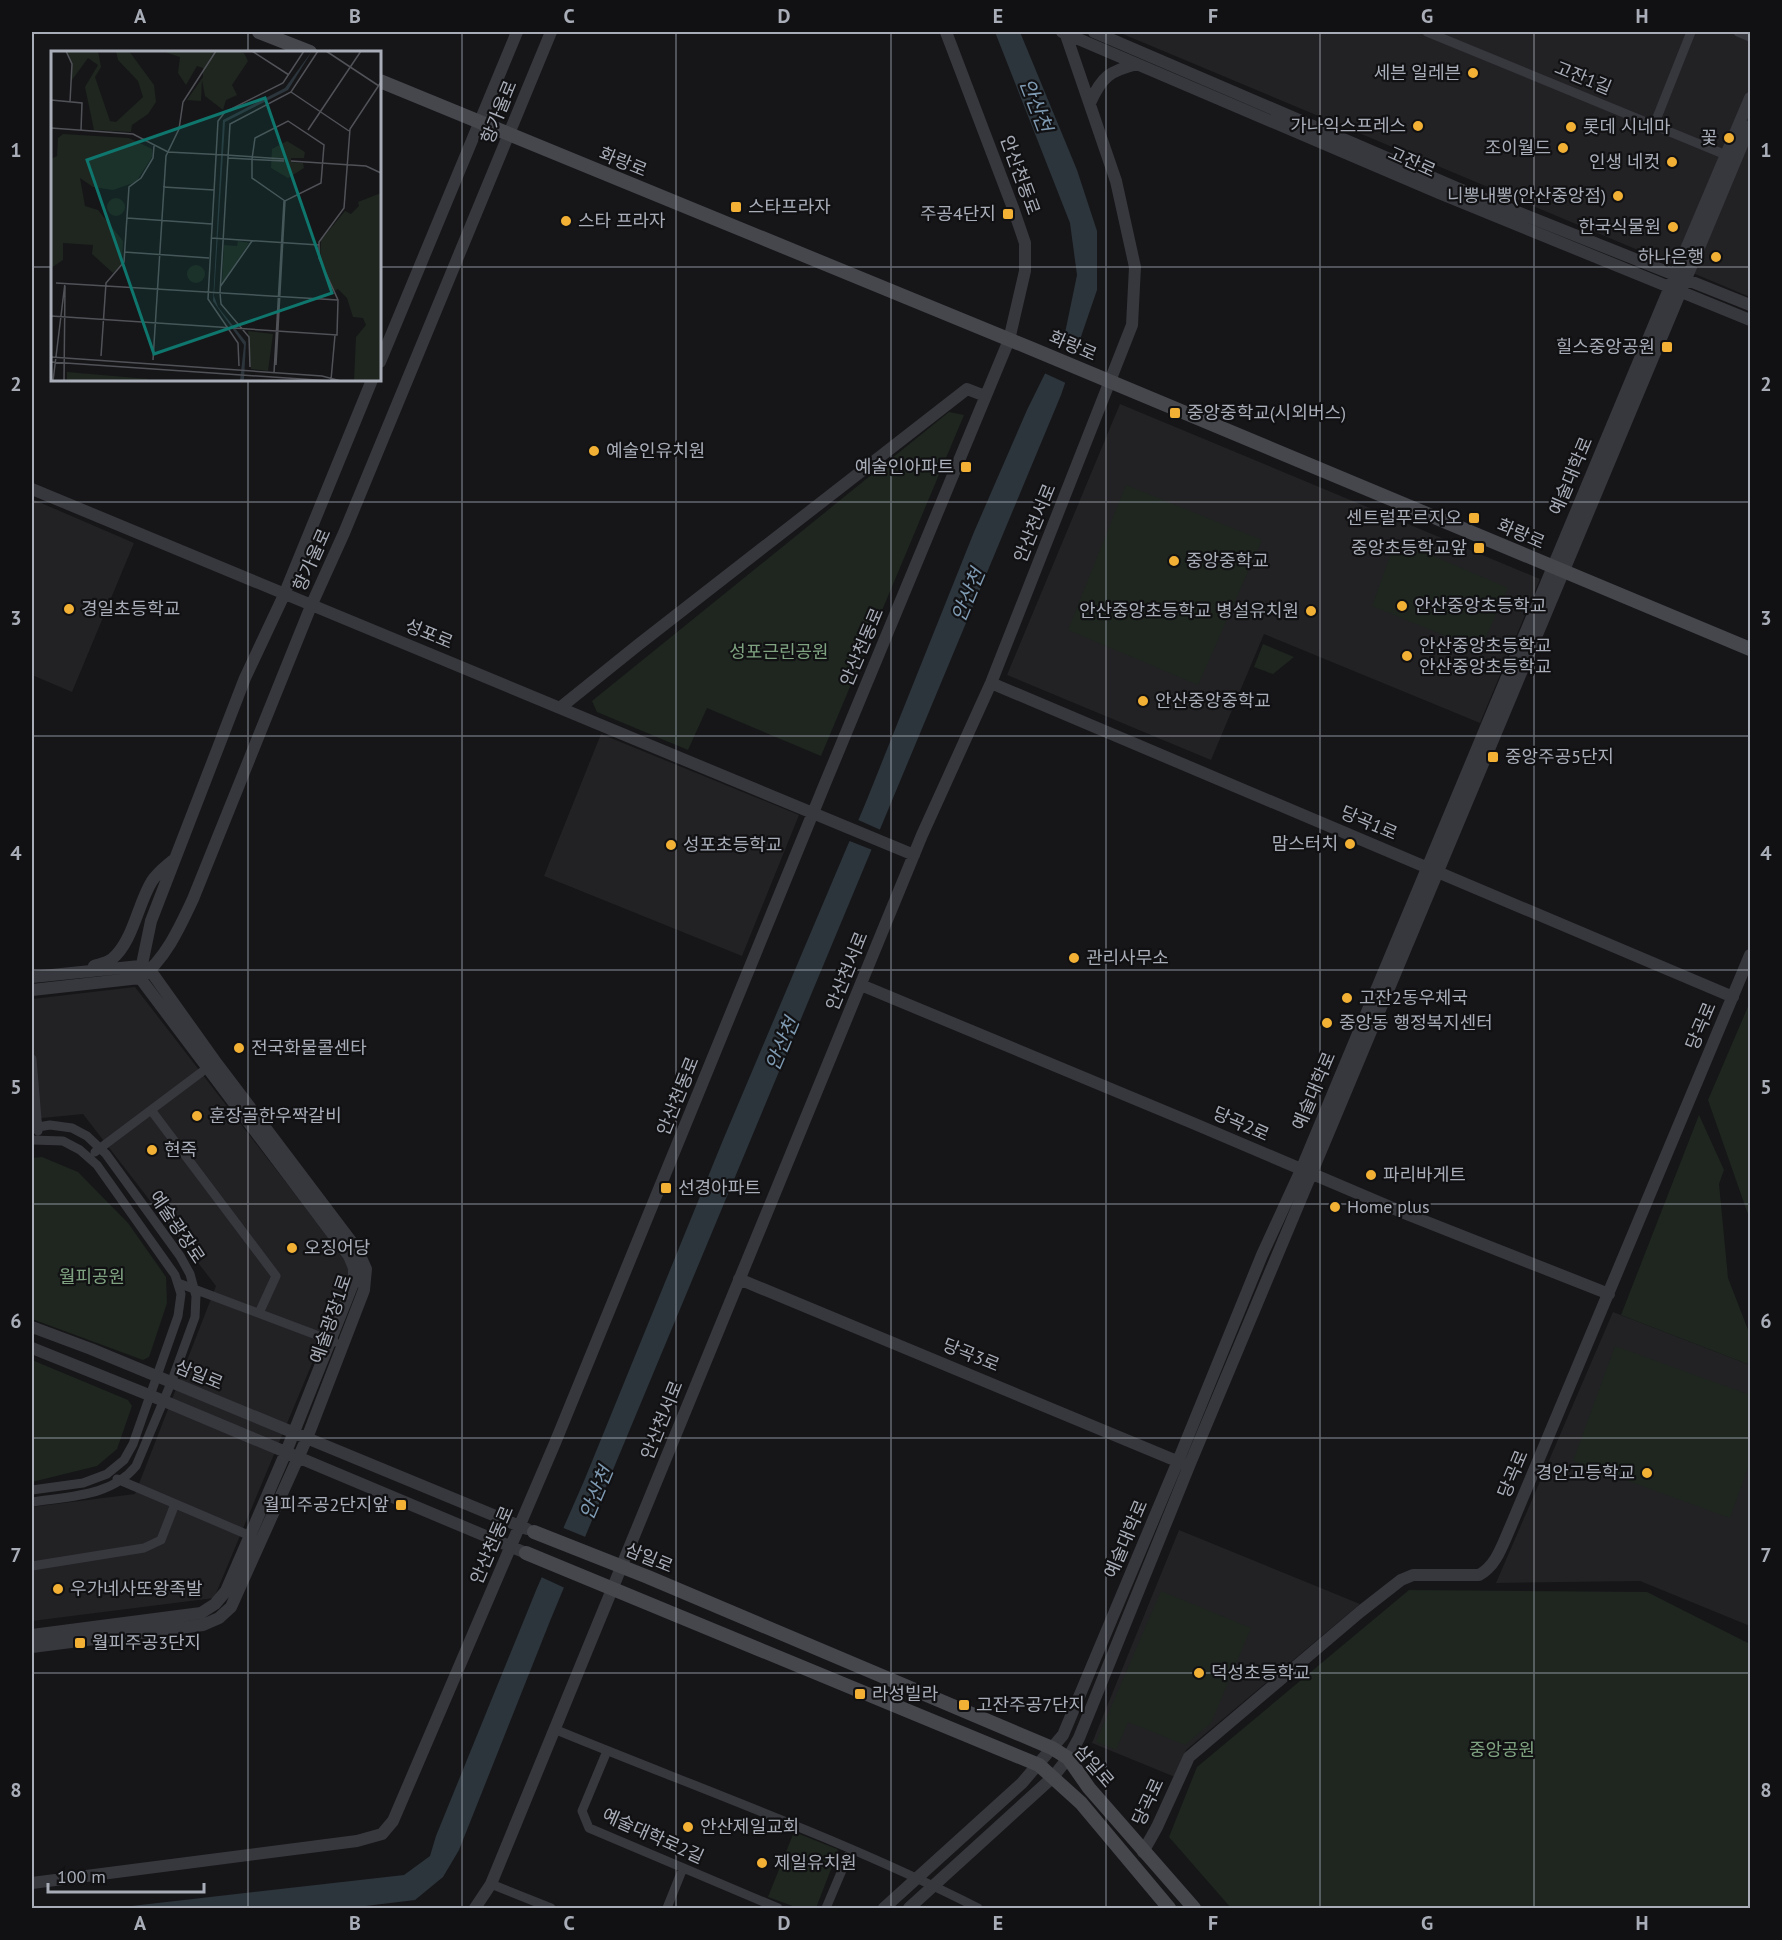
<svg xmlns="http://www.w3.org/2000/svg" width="1782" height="1940" font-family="'PT Sans','Noto Sans KR',sans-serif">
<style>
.built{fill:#222225}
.green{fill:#1e261f}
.water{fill:#2c353c}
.pier{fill:#161618}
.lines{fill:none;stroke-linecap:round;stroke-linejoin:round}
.minor{stroke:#37383d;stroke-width:9}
.tertiary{stroke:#37383d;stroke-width:12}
.secondary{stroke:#45474d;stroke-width:14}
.grid{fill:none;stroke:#a8adb8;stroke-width:1.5;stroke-opacity:0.55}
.poi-dot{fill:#f2b134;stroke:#111113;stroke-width:2}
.labels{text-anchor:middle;stroke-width:4.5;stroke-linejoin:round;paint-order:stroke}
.poi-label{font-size:18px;fill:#a8adb8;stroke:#111113;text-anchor:start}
.street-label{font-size:18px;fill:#a8adb8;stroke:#111113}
.park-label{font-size:18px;fill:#7fa381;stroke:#111113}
.water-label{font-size:20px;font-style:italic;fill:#7f9bb3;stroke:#111113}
.inset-road{fill:none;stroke:#505258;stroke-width:1.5}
.view{fill:#0f766e;fill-opacity:0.15;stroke:#0f766e;stroke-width:3}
.inset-edge{fill:none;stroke:#a8adb8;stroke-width:3}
.neatline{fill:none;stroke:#a8adb8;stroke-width:2}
.grid-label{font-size:20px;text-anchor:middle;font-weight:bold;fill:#a8adb8}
</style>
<rect width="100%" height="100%" fill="#161618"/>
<path class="built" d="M1118 32H1750V297Z
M1120 404 1540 579 1480 723 1264 634 1211 760 1007 675Z
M32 499 134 543 72 692 32 675Z
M601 734 799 815 742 956 544 876Z
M135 987 352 1268 214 1598 32 1621V1507L135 1494 216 1286 83 1114 32 1119V999Z
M1613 1312 1750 1365V1626L1640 1581 1496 1583Z
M1179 1530 1360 1604 1186 1750 1175 1777 1092 1743Z"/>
<path class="green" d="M949 412 964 415 821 756 707 708 688 750 597 712 592 701Z
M1126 485 1262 540 1198 685 1068 630Z
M1396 540 1508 588 1480 650 1372 606Z
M1263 644 1294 657 1273 674 1254 667Z
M1750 1002V1220L1708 1100Z
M1699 1115 1724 1170 1719 1184 1728 1278 1750 1335V1365L1621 1315Z
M42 1157 78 1172 128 1223 166 1277 167 1303 149 1357 143 1360 32 1319V1158Z
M1615 1346 1750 1395V1462L1730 1518 1573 1461Z
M32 1360 128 1400 132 1406 117 1449 97 1466 32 1482Z
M1409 1590 1647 1592 1750 1644V1908H1231L1169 1837 1197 1767Z
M1161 1591 1251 1628 1211 1723 1185 1745 1128 1722 1116 1750 1096 1742Z
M794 1832 837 1849 838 1851 816 1908H798L768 1897Z"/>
<path class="water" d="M995 32H1020L1077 170 1097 231V290L1061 395 550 1621 459 1850 443 1877 415 1900 349 1908H114L404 1875 430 1856 436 1836 537 1588 584 1481 723 1140 866 802 974 532 1027 410 1065 333 1077 275 1070 223Z"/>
<path class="pier" d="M1059 339 1081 348 1068 384 1042 372Z
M856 819 883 831 875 851 847 840Z
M561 1527 588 1538 567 1589 539 1576Z"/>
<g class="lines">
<path class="minor" d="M1427 32 1726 155
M1738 32 1750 37
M1654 125 1691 32
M32 1059 38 1131
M151 1110 276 1276 259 1313
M32 1128 50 1125 72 1128 87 1136 106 1154 180 1256 190 1274 196 1296 195 1317 171 1383 136 1466C111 1497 69 1496 32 1502
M32 1140 63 1141 80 1150 97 1165 175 1275 181 1294 178 1316 133 1444 124 1460 107 1474 83 1483 32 1490
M95 1152 211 1065
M178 1283 335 1342
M117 1479 253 1537
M32 1566 144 1548 161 1540 175 1504
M554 1729C695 1787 842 1839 978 1908
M607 1751 582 1811 589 1828 778 1908
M491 1884 551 1908
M667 1908 683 1868
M826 1908 851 1849"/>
<path class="tertiary" d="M1062 32 1439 193 1750 320
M1094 32 1457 188 1750 305
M1090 103C1102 76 1110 71 1137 64
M380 362 517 32
M32 489 914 855
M991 683 1733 997
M561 707 638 645 967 389 985 396
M94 966C100 964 107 963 112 959 133 942 138 903 152 881 157 873 165 867 172 861
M140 974 151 921 245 678 284 595 372 380
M32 977 140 966 150 970 215 1061 357 1249 366 1269 364 1290 307 1438 231 1607 219 1618 203 1625 32 1647
M140 978C165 960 180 927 193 899L311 606 344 533 551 32
M861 985 1195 1124 1409 1215 1609 1294
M32 990 140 978 349 1256 354 1268V1281L286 1452 226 1591 215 1604 201 1613 32 1635
M739 1279 1184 1464
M32 1327 91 1349 527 1529
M32 1348 164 1401 526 1553
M1143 1852 1157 1827 1189 1757 1360 1612 1401 1580 1413 1575H1479C1496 1566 1502 1546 1510 1528L1750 955
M32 1883 357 1841 382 1834 393 1821 555 1443 824 786 1009 340 1025 271V243L1013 208 946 32
M475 1908 491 1884 922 835 991 683 1132 325 1135 267 1116 181 1065 32
M884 1908 1022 1783 1063 1735 1178 1461 1262 1255 1301 1170 1664 301 1750 98
M909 1908 1053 1777 1068 1758 1079 1738 1189 1466 1750 126"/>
<path class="secondary" d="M259 32 310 52
M380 81 1030 348 1750 649
M534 1532 648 1577 1052 1748 1068 1758 1089 1788 1194 1908
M526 1553 1039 1765 1081 1803 1169 1908"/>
</g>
<path class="grid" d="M248 32V52M462 32V1908M676 32V1908M891 32V1908M1106 32V1908M1320 32V1908M1534 32V1908M32 267H52M380 267H1750M248 380V1908M32 502H1750M32 736H1750M32 970H1750M32 1204H1750M32 1438H1750M32 1673H1750"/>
<g class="poi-dot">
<circle cx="1473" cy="73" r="6"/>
<circle cx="1418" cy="126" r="6"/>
<circle cx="1571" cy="127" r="6"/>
<circle cx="1729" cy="138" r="6"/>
<circle cx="1563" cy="148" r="6"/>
<circle cx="1672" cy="162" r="6"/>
<circle cx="1618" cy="196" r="6"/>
<rect x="730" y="201" width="12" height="12" rx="3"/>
<rect x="1002" y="208" width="12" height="12" rx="3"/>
<circle cx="566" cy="221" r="6"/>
<circle cx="1673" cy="227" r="6"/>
<circle cx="1716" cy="257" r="6"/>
<rect x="1661" y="341" width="12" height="12" rx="3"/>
<rect x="1169" y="407" width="12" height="12" rx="3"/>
<circle cx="594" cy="451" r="6"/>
<rect x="960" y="461" width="12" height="12" rx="3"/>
<rect x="1468" y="512" width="12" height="12" rx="3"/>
<rect x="1473" y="542" width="12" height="12" rx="3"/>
<circle cx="1174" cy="561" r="6"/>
<circle cx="1402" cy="606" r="6"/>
<circle cx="69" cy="609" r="6"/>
<circle cx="1311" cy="611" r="6"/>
<circle cx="1407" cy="656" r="6"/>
<circle cx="1143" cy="701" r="6"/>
<rect x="1487" y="751" width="12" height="12" rx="3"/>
<circle cx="1350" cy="844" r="6"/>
<circle cx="671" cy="845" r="6"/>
<circle cx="1074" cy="958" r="6"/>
<circle cx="1347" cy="998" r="6"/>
<circle cx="1327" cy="1023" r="6"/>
<circle cx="239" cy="1048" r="6"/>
<circle cx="197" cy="1116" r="6"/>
<circle cx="152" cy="1150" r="6"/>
<circle cx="1371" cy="1175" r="6"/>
<rect x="660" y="1182" width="12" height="12" rx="3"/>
<circle cx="1335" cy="1207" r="6"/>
<circle cx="292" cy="1248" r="6"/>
<circle cx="1647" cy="1473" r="6"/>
<rect x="395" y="1499" width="12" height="12" rx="3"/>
<circle cx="58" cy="1589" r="6"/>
<rect x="74" y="1637" width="12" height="12" rx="3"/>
<circle cx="1199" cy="1673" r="6"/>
<rect x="854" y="1688" width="12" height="12" rx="3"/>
<rect x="958" y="1699" width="12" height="12" rx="3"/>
<circle cx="688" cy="1827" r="6"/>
<circle cx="762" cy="1863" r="6"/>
</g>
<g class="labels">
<g class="poi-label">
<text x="1461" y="79" text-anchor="end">세븐 일레븐</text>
<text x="1406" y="132" text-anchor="end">가나익스프레스</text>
<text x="1583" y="133">롯데 시네마</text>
<text x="1717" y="144" text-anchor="end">꽃</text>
<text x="1551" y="154" text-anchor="end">조이월드</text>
<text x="1660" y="168" text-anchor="end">인생 네컷</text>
<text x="1606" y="202" text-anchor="end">니뽕내뽕(안산중앙점)</text>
<text x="748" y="213">스타프라자</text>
<text x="996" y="220" text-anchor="end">주공4단지</text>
<text x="578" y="227">스타 프라자</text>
<text x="1661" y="233" text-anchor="end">한국식물원</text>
<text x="1704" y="263" text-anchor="end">하나은행</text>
<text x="1655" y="353" text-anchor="end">힐스중앙공원</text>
<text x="1187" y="419">중앙중학교(시외버스)</text>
<text x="606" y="457">예술인유치원</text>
<text x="954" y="473" text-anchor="end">예술인아파트</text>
<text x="1462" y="524" text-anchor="end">센트럴푸르지오</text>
<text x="1467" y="554" text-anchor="end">중앙초등학교앞</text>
<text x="1186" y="567">중앙중학교</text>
<text x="1414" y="612">안산중앙초등학교</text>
<text x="81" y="615">경일초등학교</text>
<text x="1299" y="617" text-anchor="end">안산중앙초등학교 병설유치원</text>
<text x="1419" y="652">안산중앙초등학교<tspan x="1419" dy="21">안산중앙초등학교</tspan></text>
<text x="1155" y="707">안산중앙중학교</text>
<text x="1505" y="763">중앙주공5단지</text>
<text x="1338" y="850" text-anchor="end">맘스터치</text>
<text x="683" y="851">성포초등학교</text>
<text x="1086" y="964">관리사무소</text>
<text x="1359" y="1004">고잔2동우체국</text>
<text x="1339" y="1029">중앙동 행정복지센터</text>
<text x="251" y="1054">전국화물콜센타</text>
<text x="209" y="1122">훈장골한우짝갈비</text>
<text x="164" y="1156">현죽</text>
<text x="1383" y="1181">파리바게트</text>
<text x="678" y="1194">선경아파트</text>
<text x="1347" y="1213">Home plus</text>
<text x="304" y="1254">오징어당</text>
<text x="1635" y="1479" text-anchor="end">경안고등학교</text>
<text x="389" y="1511" text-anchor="end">월피주공2단지앞</text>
<text x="70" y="1595">우가네사또왕족발</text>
<text x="92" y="1649">월피주공3단지</text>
<text x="1211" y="1679">덕성초등학교</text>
<text x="872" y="1700">라성빌라</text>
<text x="976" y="1711">고잔주공7단지</text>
<text x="700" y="1833">안산제일교회</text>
<text x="774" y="1869">제일유치원</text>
</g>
<g class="street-label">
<text transform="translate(1583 78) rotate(22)" y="6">고잔1길</text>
<text transform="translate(499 112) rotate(-68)" y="6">항가울로</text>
<text transform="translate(623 162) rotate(22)" y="6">화랑로</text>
<text transform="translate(1412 162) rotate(24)" y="6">고잔로</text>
<text transform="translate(1020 175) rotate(70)" y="6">안산천동로</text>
<text transform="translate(1073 346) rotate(23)" y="6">화랑로</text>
<text transform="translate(1571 476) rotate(-67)" y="6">예술대학로</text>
<text transform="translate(1035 523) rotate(-68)" y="6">안산천서로</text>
<text transform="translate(1521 534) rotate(23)" y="6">화랑로</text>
<text transform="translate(312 560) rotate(-66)" y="6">항가울로</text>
<text transform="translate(429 634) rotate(22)" y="6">성포로</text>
<text transform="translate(862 647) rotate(-67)" y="6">안산천동로</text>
<text transform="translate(1369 823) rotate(23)" y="6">당곡1로</text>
<text transform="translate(847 971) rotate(-68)" y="6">안산천서로</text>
<text transform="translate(1701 1026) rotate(-67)" y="6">당곡로</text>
<text transform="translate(1314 1091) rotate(-67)" y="6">예술대학로</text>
<text transform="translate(678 1096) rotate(-68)" y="6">안산천동로</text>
<text transform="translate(1241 1124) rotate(24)" y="6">당곡2로</text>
<text transform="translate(177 1227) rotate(56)" y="6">예술광장로</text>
<text transform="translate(331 1319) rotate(-71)" y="6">예술광장1로</text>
<text transform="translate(971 1355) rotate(22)" y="6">당곡3로</text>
<text transform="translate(199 1375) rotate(22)" y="6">삼일로</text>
<text transform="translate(662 1420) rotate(-68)" y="6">안산천서로</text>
<text transform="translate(1513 1474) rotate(-67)" y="6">당곡로</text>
<text transform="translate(1126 1539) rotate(-67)" y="6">예술대학로</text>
<text transform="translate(492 1545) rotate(-67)" y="6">안산천동로</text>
<text transform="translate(649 1558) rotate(22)" y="6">삼일로</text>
<text transform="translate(1094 1766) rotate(49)" y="6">삼일로</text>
<text transform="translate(1148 1802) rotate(-65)" y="6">당곡로</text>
<text transform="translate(653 1836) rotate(24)" y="6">예술대학로2길</text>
</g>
<g class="park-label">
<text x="779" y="658">성포근린공원</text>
<text x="92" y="1283">월피공원</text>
<text x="1502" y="1756">중앙공원</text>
</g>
<g class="water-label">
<text transform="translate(1036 105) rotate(69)" y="7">안산천</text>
<text transform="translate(968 595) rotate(-67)" y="7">안산천</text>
<text transform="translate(782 1044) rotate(-67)" y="7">안산천</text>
<text transform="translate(596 1493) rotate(-67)" y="7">안산천</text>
</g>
</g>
<g transform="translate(51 51)">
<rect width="330" height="330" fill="#161618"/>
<path d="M47 0 50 16 44 26 59 70 65 71 92 46 87 30 67 9 65 0H78L103 34 105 51 97 63 81 74 80 81 43 79 34 36 47 14 37 7 21 29V12L16 1ZM185 0 193 2 197 10 181 34 186 44 175 49 172 59 154 45 151 29 150 50 136 49 152 26V17L146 15 135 34 127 22 129 6 114 1ZM12 83 78 87 101 98V106L85 131 62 139 42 136 29 127 34 155 47 159 72 190 71 214 62 222 41 203 42 194 12 192V209L0 217V108L6 105 7 87ZM236 90 254 101 253 107H240V111L252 112 253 117 237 127 220 117 221 98ZM330 142V330H303L305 286 315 274 312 267 302 266 296 247 287 238 283 240 269 207 270 189 294 160 300 163 308 155 307 151ZM56 156a9 9 0 1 1 18 0a9 9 0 1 1-18 0ZM187 190 198 192 171 233 173 194 186 195ZM136 223a9 9 0 1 1 18 0a9 9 0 1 1-18 0ZM197 280 222 283 217 320 200 318ZM16 321 97 328V329L16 330Z" fill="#1e261f"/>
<path d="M261 0 237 39 174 71 163 245 167 256 195 291 193 328 189 330 193 294 162 250 172 69 234 37Z" fill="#2c353c"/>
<path class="inset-road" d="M15 0 21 13 19 51M201 0 238 24M275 0 328 35M240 41 298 80M0 49 31 52 30 79M237 70 273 94 270 132 234 150 201 127V108L204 87ZM0 77 82 83 117 101 175 104M257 79 310 0M175 104 233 108M177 107 233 110M240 110 315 115 330 122M112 136 163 139M76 167 161 173M160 187 268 194M73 201 158 207M5 232 287 249M169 236 201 190M0 265 286 284 287 249 268 207V191L293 157 299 78 330 31M50 305 55 232 73 211 78 136 90 127 102 107 103 95M0 306 271 325 290 330M102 309 115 105 128 78 132 51 165 0M0 311 280 330M225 314 234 150M188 315 187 292 157 248 167 70 174 61 232 32 253 0M199 316 198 286 170 253 169 242 179 73 240 41 267 0M223 322 233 150M280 329 284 284M2 330 14 232M13 330 14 235"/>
<path class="view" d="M214 47 281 242 103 303 36 109Z"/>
<rect width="330" height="330" class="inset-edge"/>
</g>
<rect width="1782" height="1940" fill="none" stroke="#111113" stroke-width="66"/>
<path d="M48 1883v9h156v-9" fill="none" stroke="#a8adb8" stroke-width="3"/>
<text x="57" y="1883" font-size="18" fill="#a8adb8" stroke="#111113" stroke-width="4.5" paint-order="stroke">100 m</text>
<rect x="33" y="33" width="1716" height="1874" class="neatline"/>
<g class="grid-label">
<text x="140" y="23">A</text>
<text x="355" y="23">B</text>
<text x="569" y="23">C</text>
<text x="784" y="23">D</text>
<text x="998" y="23">E</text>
<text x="1213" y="23">F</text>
<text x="1427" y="23">G</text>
<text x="1642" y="23">H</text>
<text x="16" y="157">1</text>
<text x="1766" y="157">1</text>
<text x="16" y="391">2</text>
<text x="1766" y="391">2</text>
<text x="16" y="625">3</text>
<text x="1766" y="625">3</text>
<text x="16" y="860">4</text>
<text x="1766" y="860">4</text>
<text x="16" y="1094">5</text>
<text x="1766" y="1094">5</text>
<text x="16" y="1328">6</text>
<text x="1766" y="1328">6</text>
<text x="16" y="1562">7</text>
<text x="1766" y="1562">7</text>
<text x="16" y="1797">8</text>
<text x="1766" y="1797">8</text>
<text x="140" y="1930">A</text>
<text x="355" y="1930">B</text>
<text x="569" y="1930">C</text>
<text x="784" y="1930">D</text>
<text x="998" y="1930">E</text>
<text x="1213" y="1930">F</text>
<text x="1427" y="1930">G</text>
<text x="1642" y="1930">H</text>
</g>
</svg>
